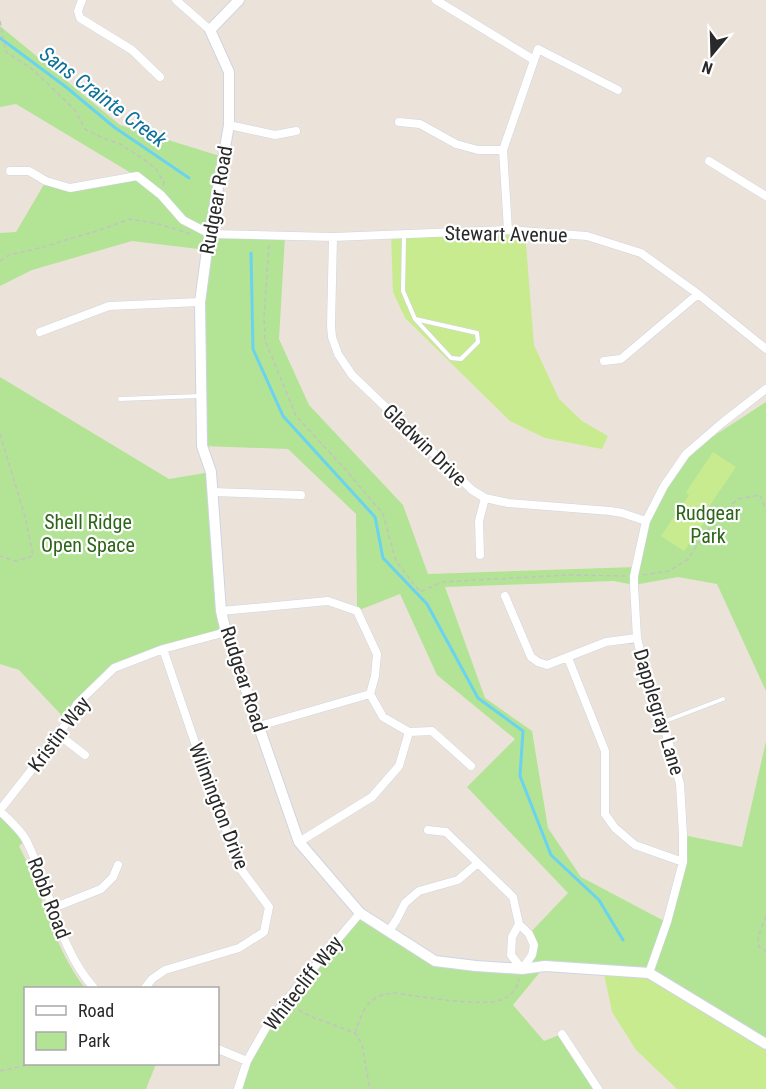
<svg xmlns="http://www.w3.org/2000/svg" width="766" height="1089" font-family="'Roboto Condensed',sans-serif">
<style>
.green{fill:#b3e395}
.pitch{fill:#c9eb90}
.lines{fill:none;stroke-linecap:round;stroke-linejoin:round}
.stream{stroke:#6ad3f0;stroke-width:3}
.lane-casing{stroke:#cfd4e2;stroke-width:5}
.street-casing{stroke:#cfd4e2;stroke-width:9}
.secondary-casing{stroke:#cfd4e2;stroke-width:12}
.path{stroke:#c3c3c3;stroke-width:1.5;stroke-dasharray:4.5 3;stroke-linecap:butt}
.lane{stroke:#fff;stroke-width:4}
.street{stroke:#fff;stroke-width:8}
.secondary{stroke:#fff;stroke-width:10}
.labels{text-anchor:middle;stroke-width:4.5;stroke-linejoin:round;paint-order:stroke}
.street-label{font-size:20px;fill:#292929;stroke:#fff}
.park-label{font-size:20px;fill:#2c6618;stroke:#fff}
.water-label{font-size:21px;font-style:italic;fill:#0b709a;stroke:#fff}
</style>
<rect width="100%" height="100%" fill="#ebe3da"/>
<path class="green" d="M0 26 120 125 223 157 210 234 285 236 279 339 309 405 403 505 428 574 636 567 646 521 686 454 766 402V691L717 584 678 577 634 585 614 581 445 587 485 698 532 731 548 828 581 877 666 922 683 862V835L742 847 766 741V1044L666 984 545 966 513 1005 544 1041 562 1034 598 1089H238L272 1017 360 913 435 961 522 968 532 955 529 934 568 893 467 787 515 739 437 675 400 594 357 611 356 514 288 449 202 446 200 302 207 250 132 241 32 270 0 286V233L16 232 46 181 70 188 136 176 16 104 0 107Z
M0 377 169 479 211 472 226 632 114 668 77 704 67 721 19 670 0 664Z
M0 811 26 840 19 846C44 893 52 946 85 988H26V1064H156L146 1089H0Z"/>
<path class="pitch" d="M525 231 534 345 559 399 582 421 608 436 602 449 545 438 510 421 405 318 393 292 391 235Z
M713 452 736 467 708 508 712 511 684 551 661 536 689 495 686 492Z
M603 969 649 973 766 1044V1089H677L636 1050 612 1012Z"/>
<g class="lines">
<path class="stream" d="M0 38 66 87 114 127 189 178
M251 253 253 349 283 416 375 517 383 558 427 604 478 698 523 731 520 776 551 855 599 900 623 940"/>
<defs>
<path id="lane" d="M404 235 403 291 415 319 451 358 461 359 478 342 477 333 415 319
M120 399 200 396
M663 722 723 699"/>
<path id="street" d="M82 0 78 11 80 18 132 50 160 77
M176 0 210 30
M436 0 534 60
M399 122 420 124 456 144 478 150H503
M229 125 275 135 296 131
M709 161 766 196
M10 171H29L46 181 70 188 137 176 161 195 183 220 210 234 333 237 508 230 587 236 641 253 698 294 766 349
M508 230 503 150 538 49 618 90
M333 237 331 326 332 337 338 354 352 375 472 490 485 498 508 503 610 511 622 513 646 521
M40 332 109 306 200 302
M604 361 621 359 698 294
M213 492 301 495
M480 555 479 521 485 498
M505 596 531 657 538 662 547 665 606 642 637 638
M221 611 328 601 357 611 377 654 375 676 370 694 383 717 409 732 432 731 471 766
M568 658 605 751V814L615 828 635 845 683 862
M259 726 370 694
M59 735 85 755
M0 810 59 735 77 704 114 668 163 649 226 632
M0 811C9 820 22 831 27 842 51 890 58 948 94 988
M428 830 446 832 513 897 519 924 529 934 534 945 532 955 522 969 511 955 512 937 519 924
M299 842 372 797 399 766 409 732
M53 908 101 889 113 877 118 865
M389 931 397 919 405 903 419 891 458 880 478 863
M649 973 667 922 683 862V835L680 784 663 722 650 693 637 638 634 585V576L646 521 664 486 686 454 722 423 766 389
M145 988 152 979 165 970 239 948 264 932 269 907 240 868 206 775 163 649
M562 1034 598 1089
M218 1049 247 1061
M238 1089 247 1061 272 1017 360 913"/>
<path id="secondary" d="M239 0 210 30 229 72V125L207 250 200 302 202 446 211 472 221 611 226 632 299 842 360 913 435 961 476 966 522 969 545 966 649 973 766 1044"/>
</defs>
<use href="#lane" class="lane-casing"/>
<use href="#street" class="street-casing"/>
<use href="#secondary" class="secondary-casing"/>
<path class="path" d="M0 21 6 52 32 69 45 81 75 110 85 129 103 138 120 144 142 158 155 168 164 182 163 186
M269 245 264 317 265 340 296 416 344 468 383 514 396 561 420 592 442 582 567 575 626 576
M0 261 9 255 44 247 69 239 100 230 130 219 159 224 191 234
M0 434 26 520 33 556 15 561 0 556
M643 575 669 571 687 560 714 521 738 499 760 495 766 510
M766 916 758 937 759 947 766 951
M292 1006 310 1016 355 1033 362 1044 369 1085 372 1089
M355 1033C363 1010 368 994 395 993 417 996 486 1008 503 999 513 995 517 988 519 978
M0 1071 32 1064"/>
<use href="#lane" class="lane"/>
<use href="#street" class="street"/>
<use href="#secondary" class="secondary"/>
</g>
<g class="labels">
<g class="street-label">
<text transform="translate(216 200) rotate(-80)" y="7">Rudgear Road</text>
<text transform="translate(506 234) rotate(1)" y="7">Stewart Avenue</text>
<text transform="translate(425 445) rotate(44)" y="7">Gladwin Drive</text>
<text transform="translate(244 679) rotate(72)" y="7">Rudgear Road</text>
<text transform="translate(659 712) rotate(73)" y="7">Dapplegray Lane</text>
<text transform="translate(59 734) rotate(-53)" y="7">Kristin Way</text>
<text transform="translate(219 806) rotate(69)" y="7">Wilmington Drive</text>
<text transform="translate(49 898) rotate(69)" y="7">Robb Road</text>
<text transform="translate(303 983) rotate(-52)" y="7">Whitecliff Way</text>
</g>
<g class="park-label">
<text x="708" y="520">Rudgear<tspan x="708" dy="23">Park</tspan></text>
<text x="88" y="529">Shell Ridge<tspan x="88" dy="23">Open Space</tspan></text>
</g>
<g class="water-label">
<text transform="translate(103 97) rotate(37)" y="7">Sans Crainte Creek</text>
</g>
</g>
<rect x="24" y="987" width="195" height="78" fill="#ffffff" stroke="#a9a9a9" stroke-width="1.5"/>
<rect x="36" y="1006" width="30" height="9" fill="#ffffff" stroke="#a9a9a9" stroke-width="1.5"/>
<text x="78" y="1017" font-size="18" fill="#292929">Road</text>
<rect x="36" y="1032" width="30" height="18" fill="#b3e395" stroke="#a9a9a9" stroke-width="1.5"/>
<text x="78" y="1047" font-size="18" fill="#292929">Park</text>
<g transform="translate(712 54) rotate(199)" stroke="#ffffff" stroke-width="4.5" paint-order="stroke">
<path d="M0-4.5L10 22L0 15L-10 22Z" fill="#292929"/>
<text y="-9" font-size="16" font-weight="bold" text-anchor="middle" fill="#292929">N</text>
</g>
</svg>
